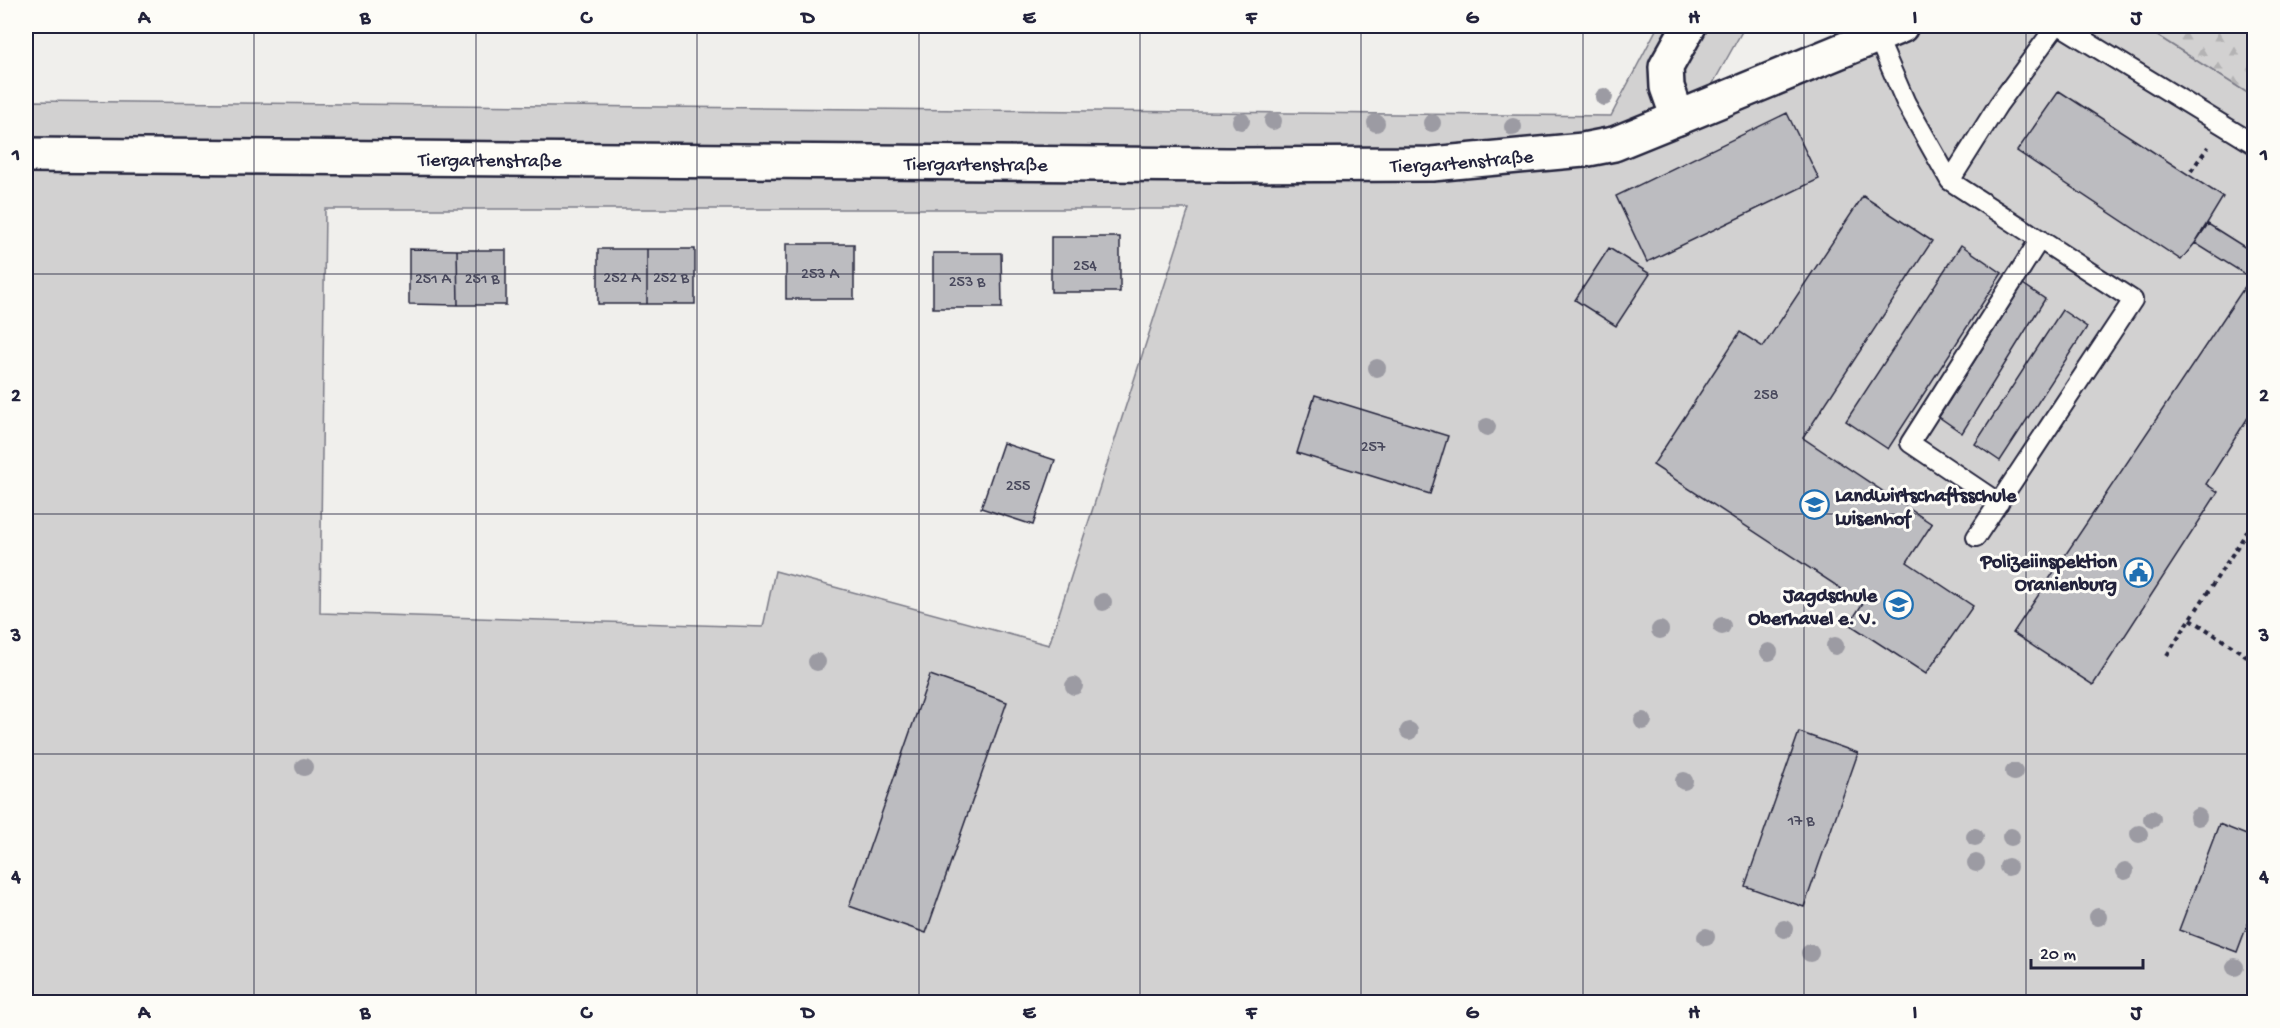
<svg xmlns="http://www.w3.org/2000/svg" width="2280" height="1028" font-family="'Gochi Hand',sans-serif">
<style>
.green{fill:#d2d1d1;stroke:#7a7a86;stroke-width:1.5;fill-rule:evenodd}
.forest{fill:url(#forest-firs);stroke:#7a7a86;stroke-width:1.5}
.building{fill:#bcbcc0;stroke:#22223b;stroke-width:1.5}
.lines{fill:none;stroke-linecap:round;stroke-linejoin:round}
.lane-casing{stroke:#22223b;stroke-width:22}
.street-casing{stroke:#22223b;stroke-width:38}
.secondary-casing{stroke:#22223b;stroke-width:38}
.path{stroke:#22223b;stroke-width:4;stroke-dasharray:4.5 4.5;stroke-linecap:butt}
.lane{stroke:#fdfcf7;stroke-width:18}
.street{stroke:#fdfcf7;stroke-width:33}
.secondary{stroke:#fdfcf7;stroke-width:33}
.tree{fill:#9c9ba3}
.grid{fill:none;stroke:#22223b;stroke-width:1.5;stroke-opacity:0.55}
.labels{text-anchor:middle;stroke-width:6;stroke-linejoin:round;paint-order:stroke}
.number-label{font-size:16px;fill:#48485c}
.street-label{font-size:20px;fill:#22223b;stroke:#fdfcf7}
.poi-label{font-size:20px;font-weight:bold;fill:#22223b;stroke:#fdfcf7;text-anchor:end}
.neatline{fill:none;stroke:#22223b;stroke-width:2}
.grid-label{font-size:20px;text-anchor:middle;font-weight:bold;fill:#22223b}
</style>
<defs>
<pattern id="forest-firs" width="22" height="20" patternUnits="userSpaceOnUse" patternTransform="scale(1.5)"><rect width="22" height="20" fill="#d2d1d1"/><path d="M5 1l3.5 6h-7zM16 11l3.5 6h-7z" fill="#b4b3b4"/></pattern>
</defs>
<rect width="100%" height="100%" fill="#f0efec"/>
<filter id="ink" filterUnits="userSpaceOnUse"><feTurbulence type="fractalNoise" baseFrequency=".0167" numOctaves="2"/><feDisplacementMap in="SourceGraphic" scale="12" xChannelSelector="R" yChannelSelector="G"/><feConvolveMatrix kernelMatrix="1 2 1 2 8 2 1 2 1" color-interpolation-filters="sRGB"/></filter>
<g filter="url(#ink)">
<path class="green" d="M1658 26H1745L1711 87 1749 77 1857 26H2142L2254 97V1002H26V101L1611 116ZM325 209H1189L1049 645 775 571 763 627 320 613Z"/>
<path class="forest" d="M2142 26H2254V97Z"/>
<path class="building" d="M2059 91 2223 197 2195 243 2181 260 2017 151Z
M1787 113 1819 179 1647 262 1616 196Z
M1863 196 1932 241 1803 438 1932 524 1907 562 1973 606 1926 674 1849 624 1863 603 1653 465 1740 332 1763 347Z
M2208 224 2254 253V273L2251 278 2195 243Z
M1051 237H1120V292H1051Z
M786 244H854V299H786Z
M1961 245 2002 273 1888 449 1846 421Z
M1609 248 1650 274 1616 326 1575 300Z
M409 249 457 250 458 305 409 304Z
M598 249H647V304H598Z
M647 249H695V304H647Z
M457 250H506V305H458Z
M933 253H1001L1002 308H933Z
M2254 273V408L2206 484 2218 492 2093 685 2013 633Z
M2023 284 2045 299 1962 433 1939 417Z
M2062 310 2087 327 2000 461 1975 444Z
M1315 395 1448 436 1430 494 1297 453Z
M1003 443 1055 460 1033 525 981 508Z
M930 675 1007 702 926 933 849 906Z
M1799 732 1858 753 1804 907 1745 886Z
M2219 824 2254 838V907L2237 952 2179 930Z"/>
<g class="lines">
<defs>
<path id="lane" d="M2061 26 2254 144
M1877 36 1906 103 1950 181
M1999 503 1910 443 2040 239
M1976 537 2133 300 1950 181 1998 105 2056 26"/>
<g id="street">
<path id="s1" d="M26 155 1228 165 1432 164 1583 150 1614 144 1678 118"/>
</g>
<path id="secondary" d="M1689 26 1666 67 1667 87 1678 118 1901 26"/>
</defs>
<use href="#lane" class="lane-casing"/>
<use href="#street" class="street-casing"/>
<use href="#secondary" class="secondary-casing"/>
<path class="path" d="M2191 171 2208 147
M2191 619 2254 661
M2167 655 2254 521"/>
<use href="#lane" class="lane"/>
<use href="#street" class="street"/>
<use href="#secondary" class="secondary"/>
</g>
<g class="tree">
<circle cx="1604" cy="97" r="9"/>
<circle cx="1241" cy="121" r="9"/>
<circle cx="1273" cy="121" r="9"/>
<circle cx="1376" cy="123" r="9"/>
<circle cx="1432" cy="123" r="9"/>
<circle cx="1513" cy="127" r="9"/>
<circle cx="1377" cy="368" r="9"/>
<circle cx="1487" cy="427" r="9"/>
<circle cx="1103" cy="602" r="9"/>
<circle cx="1722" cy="626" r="9"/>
<circle cx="1660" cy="630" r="9"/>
<circle cx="1835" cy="646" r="9"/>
<circle cx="1769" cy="652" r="9"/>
<circle cx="817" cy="662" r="9"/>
<circle cx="1074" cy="686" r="9"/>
<circle cx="1643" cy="721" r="9"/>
<circle cx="1409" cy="731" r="9"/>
<circle cx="304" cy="767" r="9"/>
<circle cx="2014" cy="772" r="9"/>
<circle cx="1684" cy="781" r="9"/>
<circle cx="2198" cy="817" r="9"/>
<circle cx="2152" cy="819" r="9"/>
<circle cx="2139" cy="834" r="9"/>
<circle cx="1975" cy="837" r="9"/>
<circle cx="2011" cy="837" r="9"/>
<circle cx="1976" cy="863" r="9"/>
<circle cx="2008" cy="867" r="9"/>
<circle cx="2125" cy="871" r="9"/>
<circle cx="2098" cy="917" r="9"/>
<circle cx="1784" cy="929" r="9"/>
<circle cx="1706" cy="937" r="9"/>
<circle cx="1810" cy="953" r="9"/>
<circle cx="2235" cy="967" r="9"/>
</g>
</g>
<path class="grid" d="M254 26V1002M476 26V1002M697 26V1002M919 26V1002M1140 26V1002M1361 26V1002M1583 26V1002M1804 26V1002M2026 26V1002M26 274H2254M26 514H2254M26 754H2254"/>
<defs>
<symbol id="school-ring" viewBox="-11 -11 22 22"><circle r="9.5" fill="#fdfcf7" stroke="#1f6fb2" stroke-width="1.5"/><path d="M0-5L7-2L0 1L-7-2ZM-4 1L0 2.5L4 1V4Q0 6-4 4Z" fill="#1f6fb2"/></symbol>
<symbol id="civic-ring" viewBox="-11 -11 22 22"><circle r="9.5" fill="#fdfcf7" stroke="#1f6fb2" stroke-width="1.5"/><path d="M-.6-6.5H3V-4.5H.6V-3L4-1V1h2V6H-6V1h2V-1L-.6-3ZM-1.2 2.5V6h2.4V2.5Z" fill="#1f6fb2"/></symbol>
</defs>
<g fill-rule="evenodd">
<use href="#school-ring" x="1798" y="488" width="33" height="33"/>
<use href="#civic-ring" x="2122" y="556" width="33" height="33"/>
<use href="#school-ring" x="1882" y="588" width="33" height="33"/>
</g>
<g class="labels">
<g class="number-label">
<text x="1085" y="270">254</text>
<text x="820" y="278">253 A</text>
<text x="622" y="282">252 A</text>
<text x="671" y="282">252 B</text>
<text x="433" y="283">251 A</text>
<text x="482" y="283">251 B</text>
<text x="967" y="286">253 B</text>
<text x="1766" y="399">258</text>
<text x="1373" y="451">257</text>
<text x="1018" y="490">255</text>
<text x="1801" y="825">17 B</text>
</g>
<g class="street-label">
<text dy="7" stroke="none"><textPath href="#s1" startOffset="464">Tiergartenstraße</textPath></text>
<text dy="7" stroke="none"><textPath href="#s1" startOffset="1436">Tiergartenstraße</textPath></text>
<text dy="7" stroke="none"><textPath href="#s1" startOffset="950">Tiergartenstraße</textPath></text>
</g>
<g class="poi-label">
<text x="1835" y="501" text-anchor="start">Landwirtschaftsschule<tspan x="1835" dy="23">Luisenhof</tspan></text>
<text x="2117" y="567">Polizeiinspektion<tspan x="2117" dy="23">Oranienburg</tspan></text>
<text x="1877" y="601">Jagdschule<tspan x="1877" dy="23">Oberhavel e. V.</tspan></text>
</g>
</g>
<rect width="2280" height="1028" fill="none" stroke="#fdfcf7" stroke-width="66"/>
<path d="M2031 959v9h112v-9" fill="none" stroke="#22223b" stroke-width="3"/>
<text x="2040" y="959" font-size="18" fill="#22223b" stroke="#fdfcf7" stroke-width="4.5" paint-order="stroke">20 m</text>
<rect x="33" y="33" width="2214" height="962" class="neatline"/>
<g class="grid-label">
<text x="144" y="23">A</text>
<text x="365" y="23">B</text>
<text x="586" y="23">C</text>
<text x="808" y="23">D</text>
<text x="1029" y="23">E</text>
<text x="1251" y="23">F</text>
<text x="1472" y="23">G</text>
<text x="1694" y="23">H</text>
<text x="1915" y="23">I</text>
<text x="2136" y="23">J</text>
<text x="16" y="160">1</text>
<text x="2264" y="160">1</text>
<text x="16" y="401">2</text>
<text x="2264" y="401">2</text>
<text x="16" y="641">3</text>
<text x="2264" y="641">3</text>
<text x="16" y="882">4</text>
<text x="2264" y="882">4</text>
<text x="144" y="1018">A</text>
<text x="365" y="1018">B</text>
<text x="586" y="1018">C</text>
<text x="808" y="1018">D</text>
<text x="1029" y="1018">E</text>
<text x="1251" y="1018">F</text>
<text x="1472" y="1018">G</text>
<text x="1694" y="1018">H</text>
<text x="1915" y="1018">I</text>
<text x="2136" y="1018">J</text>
</g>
</svg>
